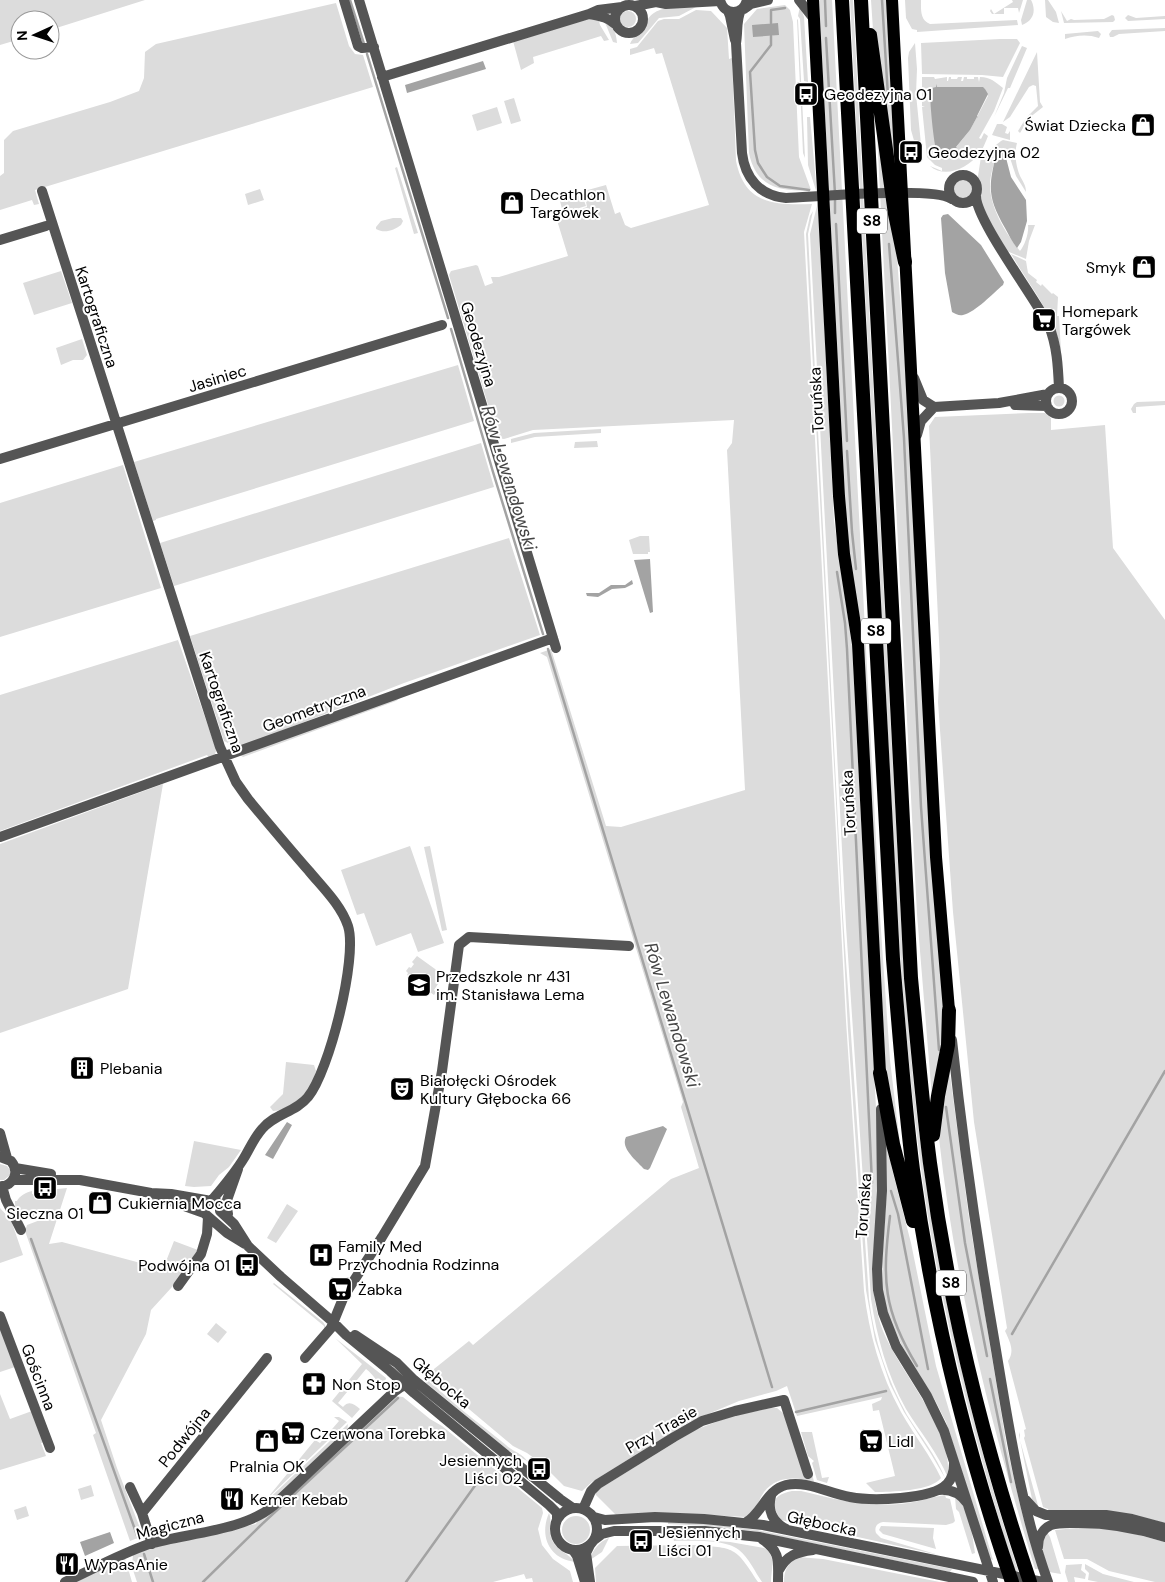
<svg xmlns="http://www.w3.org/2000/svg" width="1165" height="1582" font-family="'DM Sans',sans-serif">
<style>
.green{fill:#dcdcdc;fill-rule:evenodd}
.water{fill:#a3a3a3}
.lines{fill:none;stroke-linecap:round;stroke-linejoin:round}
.stream{stroke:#a3a3a3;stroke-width:2.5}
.minor{stroke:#555;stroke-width:10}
.major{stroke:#000;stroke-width:12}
.highway{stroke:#000;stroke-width:14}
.labels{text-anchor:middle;stroke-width:4;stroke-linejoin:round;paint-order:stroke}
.shield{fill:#fff;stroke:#4c4c4c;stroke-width:1}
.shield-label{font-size:15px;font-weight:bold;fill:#000}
.poi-label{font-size:16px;fill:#000;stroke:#fff;text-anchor:start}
.street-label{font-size:16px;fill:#000;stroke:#fff}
.water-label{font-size:18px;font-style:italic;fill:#444;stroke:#fff}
</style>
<rect width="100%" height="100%" fill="#fff"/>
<path class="green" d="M0 0H145L50 30V20H20V39L0 45Z
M819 0H832L880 916 890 1060 903 1169 885 1068 847 532Z
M850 0H853L902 940C908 1023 914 1106 927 1188 947 1322 979 1454 1022 1582H1018C974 1442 937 1299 919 1153 898 988 893 822 884 657 873 438 861 219 850 0Z
M871 0H888L898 186 873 30Z
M905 0H921C921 10 920 20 930 24L1017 20 1018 25 917 32V30L912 29 906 18Z
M1012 0H1023L1019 13 1018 8H1004V14H992L990 11 991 9 994 14 1013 2Z
M1027 0H1031L1032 2C1036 12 1033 21 1022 25L1021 20Z
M1045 0H1048L1056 12 1059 23 1053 22 1046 17Z
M336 3 349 46 355 54 363 55 373 87 35 190 39 204 34 205 32 200 0 210V176L4 173V140L13 131 110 102 139 91 144 78 145 52 156 44Z
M785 5 790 10 793 22 799 157 811 190C781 192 756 188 749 153L744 24 757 9Z
M800 6 804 17 808 82 804 81 800 19 798 16Z
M696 7 679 16 659 18 638 43 630 44C633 36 639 35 643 29 645 26 646 22 648 19 658 4 680 8 696 7Z
M696 10 711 11 727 28 729 59 732 58 736 161C745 205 775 205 812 204L804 232 846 1021 864 1291C869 1333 880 1374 901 1412 914 1435 930 1455 941 1478 932 1491 890 1492 875 1492L866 1483 895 1476 879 1410 873 1411 872 1404 881 1400 882 1397 797 1416 787 1386 776 1391 739 1401 689 1422 592 1482 582 1491 564 1486 542 1464 527 1453 513 1446 445 1389 432 1376 434 1369 469 1341 473 1345 671 1179 699 1168 681 1107 683 1102 547 657 540 653 551 649 606 826 621 827 745 790 727 450 732 443 734 420 533 430 504 439 498 438 449 275 451 271 476 265 478 266 485 286 493 283 491 277H499L568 256 556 217 587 207 584 191 606 185 615 214 620 212 625 225 631 228 709 205 662 53 656 54 654 48 630 55V49L637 47 658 21 664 19H679Z
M620 19a8 8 0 1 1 16 0a8 8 0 1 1-16 0Z
M1061 11 1067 21 1071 19 1074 20 1104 19 1112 15 1114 16 1115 20 1113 22 1064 23Z
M1128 15 1136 18 1165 16V19L1128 21 1125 18Z
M587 19H595L599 21 600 25 609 40 604 41 601 36 533 57 534 63 521 70 513 41Z
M797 19 798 20 805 158 803 153Z
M604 20C613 27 616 31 617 43L613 42Z
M1165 28V31L1119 34 1113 37H1110L1109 34 1112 30Z
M1098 31 1101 34 1099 38C1088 34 1076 35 1065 39V34Z
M1000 39H1017L1020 43 1003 77 982 75 922 74 921 43Z
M915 43 917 69 916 94 922 154H917V159H916L915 144 911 130 908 58 909 52Z
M1022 46 1027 48 1010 88H1008L994 117 1004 93 1007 78Z
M1037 52 1040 102 1043 107 1029 118 1020 133 1018 131 1026 118 1038 106 1036 86 1033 85 1029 87 1010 117 1003 122Z
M922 77H934L935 79 947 77V81H948L949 77H951V79H957L958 77H962L961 81H963L964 77H967V79H974V77H978L979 82 980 77C991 77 995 82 1003 88L994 111 979 138 981 139 984 133 988 136C986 141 983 149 979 154 968 168 945 179 930 166L942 171V168L935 165 927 157 922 107 925 106H922ZM937 87 984 88 988 96 970 130 948 157 941 159 935 139 930 97V90Z
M514 98 521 121 511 124 504 101Z
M497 107 502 123 477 131 472 115Z
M876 114 896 244 908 404 945 1023 932 1098 917 914Z
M807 117H810L817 194 808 165Z
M997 124H1002L1007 127 1005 133 1008 134 1010 131V140L992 135Z
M1003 140 1017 143C1014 154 1016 166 1020 176 1023 182 1026 185 1026 192L1016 176 1007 149 996 155C994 165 990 175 990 185 990 209 1007 235 1020 251 1025 245 1029 233 1028 225H1035L1029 241 1026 259 1002 249 974 201C950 220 934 178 960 173 968 172 973 176 977 182L981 157 1001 141Z
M397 167 418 233 414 234 395 168Z
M260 189 264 200 248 205 245 194Z
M582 195 586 206 563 213 560 201Z
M818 202 834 521 852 646 877 1128C878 1155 878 1181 877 1208 874 1250 867 1290 883 1331 902 1377 953 1427 948 1478 938 1453 920 1432 906 1409 887 1375 877 1337 871 1299L846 926 810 234Z
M813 211 808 234 842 902 869 1299C874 1340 887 1379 907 1415 920 1436 936 1455 945 1478L931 1454 904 1412 890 1384 875 1340 866 1290 848 1030 806 234 810 216Z
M393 218H401L403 221 401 225C394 230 385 234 376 229V227L381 221Z
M1011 254 1026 261 1028 273 1037 280 1036 282 1041 286 1042 284 1052 294 1053 293 1058 297 1057 316H1059L1061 352C1057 319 1028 283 1011 254Z
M61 271 72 303 34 315 23 283Z
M82 339 87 355 83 360H73L61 365 56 348Z
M458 365 474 421 156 519V520L153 521 134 462Z
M1053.5 401a5.5 5.5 0 1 1 11 0a5.5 5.5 0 1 1-11 0Z
M1165 401V405L1136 407V413H1133L1131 409 1134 404 1137 402Z
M1029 413H1045L1051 418V430L1105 425 1113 548 1165 620V1523C1126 1511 1089 1508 1049 1511L1048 1509 1043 1507 1024 1438 1025 1436 1024 1430 1026 1429 1008 1361C1015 1351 1010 1342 1005 1331L1007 1328 974 1122 953 912 938 702 940 661 929 426 935 417Z
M601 429V433L535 437 511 443V439L534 433Z
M597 441 598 447 574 448 575 442Z
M481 443 494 487 174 586 160 543Z
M123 465 161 588 0 637V503Z
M640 536H649L650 552H648V554H633L629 540Z
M509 538 540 635 404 683 238 748 235 744 232 745 224 741 190 636Z
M178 640 215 746 216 751 215 754 209 758 207 755 0 831V695Z
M404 695 396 701 243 757 240 755Z
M163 784 128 989 0 1033V844Z
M410 846 444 943 418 952 411 933 376 946 364 913 357 915 341 870Z
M430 846 447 930 442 931 424 847Z
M417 956 442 974 436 983 438 984 434 990 436 992 434 995 407 975 408 973 406 971 409 967 411 968 414 964 412 962Z
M286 1062 314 1065 316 1071C314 1077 312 1085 308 1090 302 1099 285 1111 273 1111L270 1107 283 1094Z
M949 1067 969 1218 1007 1448 1021 1509 1039 1569H1035C992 1428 955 1285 939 1138V1121Z
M194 1141 241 1150 229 1167 219 1175 211 1186 194 1187 185 1186Z
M887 1141 892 1169 911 1243 936 1366 993 1560 990 1559 946 1422 935 1400 903 1348 888 1316 883 1292 882 1262 887 1190Z
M0 1164 7 1166 10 1170V1175L4 1180H0Z
M67 1188 49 1244 62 1242 163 1269 174 1241 198 1250 172 1287 151 1310 146 1334 101 1420 117 1468 143 1536 130 1541 93 1435 96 1433 25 1231 27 1225 48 1217 46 1212 23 1219C16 1215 15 1208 15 1201H17C19 1196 27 1192 32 1191V1194H37L38 1191Z
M287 1204 298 1211 276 1243 267 1238Z
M0 1208 11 1220 23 1255 0 1263Z
M274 1283 323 1322 325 1325V1330L324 1326 273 1284Z
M216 1323 227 1332 218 1343 207 1334Z
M0 1327 15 1367 0 1372Z
M335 1338 386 1378 384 1386C378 1384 373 1374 366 1369L338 1403 343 1407C349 1400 354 1404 360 1409L352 1418 332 1401 362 1364Z
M426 1377C450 1402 479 1423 506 1445 512 1451 523 1454 527 1461L509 1451 425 1382Z
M0 1394 10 1419 32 1411 44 1442 41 1443 46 1456 0 1470Z
M395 1396 403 1397 430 1419 442 1426 542 1508 543 1513 538 1529 542 1545 553 1559 570 1571 573 1582H533L532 1578 526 1579 524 1574 493 1582H137L132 1567 133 1554 172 1542 256 1524 257 1521Z
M771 1408H777L783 1413 812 1473 814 1482C797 1477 777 1475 764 1492 756 1504 760 1506 746 1517L668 1513 616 1515 595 1494 599 1489 695 1430 732 1416Z
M334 1417H339L347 1422 266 1500 260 1505 269 1496 315 1440 320 1443 339 1421Z
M348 1424 347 1431 271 1503 264 1507 261 1506Z
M806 1432H812L822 1478 829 1477 827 1483 817 1480 812 1463 814 1461 808 1456 801 1432Z
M1020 1432V1440L1039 1509 1032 1499 1019 1435Z
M91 1485 94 1496 81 1500 78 1489Z
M792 1491H801C837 1500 871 1508 908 1503 921 1501 933 1497 945 1495L946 1498 950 1499 955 1521 953 1523 946 1525 883 1522C877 1523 874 1527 876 1533L881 1538 939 1555 781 1520C770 1504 772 1495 792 1491Z
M955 1497C970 1508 972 1535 975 1553L972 1554 959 1512 956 1509Z
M26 1506 29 1516 17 1520 14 1510Z
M549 1513C552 1520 549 1526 550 1533 552 1549 566 1551 575 1562 549 1559 539 1536 549 1513Z
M562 1530a14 14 0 1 1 28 0a14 14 0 1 1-28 0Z
M668 1522 709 1524 757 1530 952 1569 950 1572 753 1531 711 1526 668 1524Z
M881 1526 934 1528 933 1538 936 1549 883 1534 879 1530Z
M1087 1527 1120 1530 1165 1542V1582H1155L1109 1571 1087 1559H1064L1055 1530Z
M1047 1532 1050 1537 1061 1574 1049 1572 1041 1546Z
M609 1538 602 1552 590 1560C592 1550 600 1541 609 1538Z
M673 1538 730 1542 764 1548C777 1556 771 1569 771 1582H762C755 1572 749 1558 739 1550 725 1539 692 1541 674 1541Z
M693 1545C735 1548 735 1546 758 1582H596L595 1568 617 1546Z
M798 1557 823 1559 940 1582H784C784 1569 788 1564 798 1557Z
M125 1558 132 1582H75Z
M1082 1564 1081 1570 1086 1574 1085 1579 1074 1577 1075 1582H1068L1065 1572 1066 1565Z
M1085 1564 1103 1574 1134 1582H1098L1088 1580 1089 1573 1085 1569Z"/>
<path class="water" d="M778 23 779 35 753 37 752 25Z
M483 61 486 69 407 93 405 85Z
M936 84 937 87H983L985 89 988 94 977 116 978 118 977 117 970 130 956 147 957 148H955L944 160C942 159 939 159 938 156 934 150 930 103 930 92L932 88 936 87Z
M1004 150 1011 177 1026 200 1027 221 1021 242 1017 248C1012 242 1009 235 1005 228 988 198 988 188 996 155L998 152Z
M948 214 981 245 1004 282 1003 285C993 293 976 312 963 315 959 316 956 314 952 312L945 273 941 218 943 215Z
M650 559 653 612 650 613 634 560Z
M632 580 633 584 625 588 612 589 598 597 587 596 586 593H599L611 585H625Z
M287 1122 292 1125 273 1159 265 1155Z
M663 1126 667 1129 650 1168 648 1170 644 1169C637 1161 620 1148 626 1137Z
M110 1532 114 1543 85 1556 80 1542Z"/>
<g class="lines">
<path class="stream" d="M350 0 364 44
M825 0 826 26
M882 0 888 96
M771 23V10L785 8
M771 36V45L750 72 755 150 758 163 767 177 780 186 809 190
M826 38 835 194
M367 54 448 318
M835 199V213
M836 224 847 441
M889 244 904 438 921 807 939 1050
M451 329 493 472 543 634
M847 451 852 532 856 569
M837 572 845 623 847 649 872 1183
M548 649 772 1387
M946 1107 965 1243 987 1356
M891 1191 898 1214 928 1369
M890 1216C882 1280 883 1310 917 1366
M31 1239 138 1538
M1012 1334 1165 1071
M990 1379 1011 1482
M796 1412 886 1391
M144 1554 153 1582
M203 1582 260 1526 398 1398
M406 1582 479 1480"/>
<path class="minor" d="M344 0 358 46 362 48 374 47
M359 0 556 648
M720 0C724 16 743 16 747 0
M799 0 814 19
M615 19a14 14 0 1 1 28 0a14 14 0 1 1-28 0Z
M635 6 656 2 666 4 720 1
M744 9 751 4 768 0
M741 10C736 19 738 33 736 43L742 153C745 178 760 196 786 198 815 197 933 186 952 199
M728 11 730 16 735 40
M589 14C599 16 608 17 615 24
M382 77 589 14 598 10 622 7
M949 189a14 14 0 1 1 28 0a14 14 0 1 1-28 0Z
M42 191 220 747 236 782 248 799C268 823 288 847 309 871 323 888 341 905 348 926 358 957 329 1072 308 1097 296 1112 274 1114 262 1129 254 1138 250 1148 244 1158 235 1173 223 1187 212 1200
M976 196C976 220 1035 298 1049 326 1057 346 1058 366 1059 388
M0 240 46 226
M914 378 923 400 934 407 999 403 1048 394
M1046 401a13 13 0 1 1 26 0a13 13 0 1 1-26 0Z
M1015 405 1047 406
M917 435 921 421 934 407
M0 459 442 325
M0 837 553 638
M952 1040C963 1144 978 1247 996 1350 1009 1428 1021 1507 1048 1582
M881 1109 882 1191 877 1269 878 1290 883 1313 896 1346 927 1396 944 1431 993 1582
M0 1133 7 1158
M0 1157 11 1161C20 1172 14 1185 0 1187
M15 1168 51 1174
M14 1180H80L151 1193 171 1194 217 1202 220 1206V1211L234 1224 248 1246 281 1277 333 1322 346 1335 390 1371 414 1393 549 1505 557 1513V1520
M2 1186 6 1200 21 1230
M156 1196 204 1213 227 1233 245 1244
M228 1214 226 1203 238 1169
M178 1286 201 1254 207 1234 208 1217
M0 1316 50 1448
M355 1335 397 1363 414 1380 560 1499 573 1508
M305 1358 331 1328 344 1296 382 1237 425 1166 442 1071 459 945 469 937 629 946
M130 1487 142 1513 152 1544
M939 1490C951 1489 960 1493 967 1503
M771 1496C767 1511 773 1522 786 1529
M1026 1500 1036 1511 1046 1515H1106L1132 1519 1165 1528
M555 1529a21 21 0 1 1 42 0a21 21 0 1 1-42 0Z
M583 1509 591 1491 598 1484 674 1437 702 1421 735 1411 784 1400 808 1474
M142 1513 267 1358
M594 1517 605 1520 655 1517 704 1519 763 1525 1043 1582
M745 1523C762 1514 766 1490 786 1485 807 1480 830 1494 850 1497 871 1501 932 1500 947 1484 953 1478 954 1471 954 1463
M762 1539C781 1552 778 1561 778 1582
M594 1540 602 1534 614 1531H705L759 1537 973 1582
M590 1545 586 1553 590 1582
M1038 1547C1038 1538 1042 1529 1051 1525 1057 1523 1064 1523 1070 1523 1103 1522 1134 1527 1165 1537
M573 1550 577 1556 585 1582
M779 1570C787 1555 797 1552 813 1550
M65 1582C93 1569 120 1554 149 1544 187 1533 244 1531 273 1506L394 1392 401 1387 414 1380"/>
<path class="major" d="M813 0 839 496 844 554 858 644 880 1073
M892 0 936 857 949 1010"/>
<path class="highway" d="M842 0 893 959C899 1029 904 1100 913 1170 932 1310 966 1449 1012 1582
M861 0 911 978C917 1040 922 1101 930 1163 949 1305 984 1446 1030 1582
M870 35 895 214 905 262
M880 1073 893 1144 913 1221
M933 1135 938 1096 948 1045 949 1010"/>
</g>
<defs>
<symbol id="bus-square" viewBox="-11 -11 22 22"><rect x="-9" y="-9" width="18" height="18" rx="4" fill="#000" stroke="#fff"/><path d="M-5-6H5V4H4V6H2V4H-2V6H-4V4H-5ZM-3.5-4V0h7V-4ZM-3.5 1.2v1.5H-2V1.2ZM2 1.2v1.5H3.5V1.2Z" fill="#fff"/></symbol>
<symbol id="shop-square" viewBox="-11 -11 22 22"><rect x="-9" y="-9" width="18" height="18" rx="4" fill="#000" stroke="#fff"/><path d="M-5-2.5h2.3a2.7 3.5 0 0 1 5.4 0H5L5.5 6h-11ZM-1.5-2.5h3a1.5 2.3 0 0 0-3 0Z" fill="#fff"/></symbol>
<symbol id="supermarket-square" viewBox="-11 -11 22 22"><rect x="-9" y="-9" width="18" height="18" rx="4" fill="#000" stroke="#fff"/><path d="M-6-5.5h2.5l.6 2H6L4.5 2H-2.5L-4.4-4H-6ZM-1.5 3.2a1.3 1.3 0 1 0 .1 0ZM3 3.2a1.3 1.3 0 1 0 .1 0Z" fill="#fff"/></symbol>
<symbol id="school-square" viewBox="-11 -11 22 22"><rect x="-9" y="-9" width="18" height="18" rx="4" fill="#000" stroke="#fff"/><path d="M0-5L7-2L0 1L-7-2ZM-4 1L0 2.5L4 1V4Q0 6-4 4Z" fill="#fff"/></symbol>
<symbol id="building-square" viewBox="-11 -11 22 22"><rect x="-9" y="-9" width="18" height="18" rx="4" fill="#000" stroke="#fff"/><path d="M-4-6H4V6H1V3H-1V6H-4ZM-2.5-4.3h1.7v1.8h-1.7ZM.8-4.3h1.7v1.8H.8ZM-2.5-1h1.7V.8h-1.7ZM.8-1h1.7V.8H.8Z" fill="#fff"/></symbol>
<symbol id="theatre-square" viewBox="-11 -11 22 22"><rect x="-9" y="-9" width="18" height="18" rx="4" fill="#000" stroke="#fff"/><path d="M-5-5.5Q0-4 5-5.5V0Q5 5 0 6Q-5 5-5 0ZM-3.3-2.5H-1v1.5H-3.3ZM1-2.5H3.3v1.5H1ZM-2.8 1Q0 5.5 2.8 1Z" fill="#fff"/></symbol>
<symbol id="hospital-square" viewBox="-11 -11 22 22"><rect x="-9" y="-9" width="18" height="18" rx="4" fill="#000" stroke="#fff"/><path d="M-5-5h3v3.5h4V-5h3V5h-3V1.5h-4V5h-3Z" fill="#fff"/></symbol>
<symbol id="pharmacy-square" viewBox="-11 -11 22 22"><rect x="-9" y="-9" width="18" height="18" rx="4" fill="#000" stroke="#fff"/><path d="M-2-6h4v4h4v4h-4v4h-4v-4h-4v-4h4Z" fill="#fff"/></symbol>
<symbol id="restaurant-square" viewBox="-11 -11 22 22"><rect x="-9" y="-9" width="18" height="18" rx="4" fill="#000" stroke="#fff"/><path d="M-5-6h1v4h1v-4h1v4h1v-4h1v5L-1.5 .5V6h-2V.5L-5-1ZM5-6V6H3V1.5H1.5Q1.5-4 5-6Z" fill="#fff"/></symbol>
</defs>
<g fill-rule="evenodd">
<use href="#bus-square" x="792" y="80" width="28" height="28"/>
<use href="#shop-square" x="1129" y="111" width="28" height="28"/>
<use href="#bus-square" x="897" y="138" width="28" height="28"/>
<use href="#shop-square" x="498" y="189" width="28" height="28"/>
<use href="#shop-square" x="1130" y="253" width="28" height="28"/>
<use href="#supermarket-square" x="1030" y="306" width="28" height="28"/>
<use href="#school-square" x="405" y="971" width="28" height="28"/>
<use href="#building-square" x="68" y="1054" width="28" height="28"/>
<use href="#theatre-square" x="388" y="1075" width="28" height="28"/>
<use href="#bus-square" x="31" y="1174" width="28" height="28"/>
<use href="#shop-square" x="86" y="1189" width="28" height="28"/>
<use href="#hospital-square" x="307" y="1241" width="28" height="28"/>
<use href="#bus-square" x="233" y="1251" width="28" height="28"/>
<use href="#supermarket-square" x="326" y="1275" width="28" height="28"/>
<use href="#pharmacy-square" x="300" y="1370" width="28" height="28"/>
<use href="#supermarket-square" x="279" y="1419" width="28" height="28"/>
<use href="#shop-square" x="253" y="1427" width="28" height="28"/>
<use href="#supermarket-square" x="857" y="1427" width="28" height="28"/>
<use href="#bus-square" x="525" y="1455" width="28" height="28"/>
<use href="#restaurant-square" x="218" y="1485" width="28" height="28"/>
<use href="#bus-square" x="627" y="1527" width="28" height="28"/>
<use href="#restaurant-square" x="53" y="1550" width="28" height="28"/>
</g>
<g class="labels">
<g class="shield">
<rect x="857" y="208.5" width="30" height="25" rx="4"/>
<rect x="861" y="618.5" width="30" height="25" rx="4"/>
<rect x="936" y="1270.5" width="30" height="25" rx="4"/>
</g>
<g class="shield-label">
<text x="872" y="226">S8</text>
<text x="876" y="636">S8</text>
<text x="951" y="1288">S8</text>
</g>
<g class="poi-label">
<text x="824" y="100">Geodezyjna 01</text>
<text x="1126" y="131" text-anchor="end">Świat Dziecka</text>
<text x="928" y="158">Geodezyjna 02</text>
<text x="530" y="200">Decathlon<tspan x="530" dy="18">Targówek</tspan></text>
<text x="1126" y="273" text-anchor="end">Smyk</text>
<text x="1062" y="317">Homepark<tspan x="1062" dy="18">Targówek</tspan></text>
<text x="436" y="982">Przedszkole nr 431<tspan x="436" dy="18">im. Stanisława Lema</tspan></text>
<text x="100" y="1074">Plebania</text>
<text x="420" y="1086">Białołęcki Ośrodek<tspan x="420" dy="18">Kultury Głębocka 66</tspan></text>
<text x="118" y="1209">Cukiernia Mocca</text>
<text x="45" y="1219" text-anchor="middle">Sieczna 01</text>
<text x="338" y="1252">Family Med<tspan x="338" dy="18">Przychodnia Rodzinna</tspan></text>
<text x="230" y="1271" text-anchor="end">Podwójna 01</text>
<text x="358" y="1295">Żabka</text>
<text x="332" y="1390">Non Stop</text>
<text x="310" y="1439">Czerwona Torebka</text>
<text x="888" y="1447">Lidl</text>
<text x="522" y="1466" text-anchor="end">Jesiennych<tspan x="522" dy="18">Liści 02</tspan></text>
<text x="267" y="1472" text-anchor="middle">Pralnia OK</text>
<text x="250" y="1505">Kemer Kebab</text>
<text x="658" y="1538">Jesiennych<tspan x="658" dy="18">Liści 01</tspan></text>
<text x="84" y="1570">WypasAnie</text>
</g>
<g class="street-label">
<text transform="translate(97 317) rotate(72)" y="6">Kartograficzna</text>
<text transform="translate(479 344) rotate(73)" y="6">Geodezyjna</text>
<text transform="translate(217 378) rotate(-17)" y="6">Jasiniec</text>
<text transform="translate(816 400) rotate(-93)" y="6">Toruńska</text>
<text transform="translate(222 702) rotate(71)" y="6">Kartograficzna</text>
<text transform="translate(314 708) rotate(-20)" y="6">Geometryczna</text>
<text transform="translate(848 803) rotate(-93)" y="6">Toruńska</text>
<text transform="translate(863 1206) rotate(-86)" y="6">Toruńska</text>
<text transform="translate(39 1377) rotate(69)" y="6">Gościnna</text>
<text transform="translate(442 1382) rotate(40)" y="6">Głębocka</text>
<text transform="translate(661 1429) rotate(-30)" y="6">Przy Trasie</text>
<text transform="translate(184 1437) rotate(-51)" y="6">Podwójna</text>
<text transform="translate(822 1523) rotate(12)" y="6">Głębocka</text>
<text transform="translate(170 1525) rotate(-15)" y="6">Magiczna</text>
</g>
<g class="water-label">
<text transform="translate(509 478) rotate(73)" y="6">Rów Lewandowski</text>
<text transform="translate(672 1015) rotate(73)" y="6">Rów Lewandowski</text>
</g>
</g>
<g transform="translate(35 35) rotate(267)"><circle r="24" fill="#ffffff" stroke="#999999"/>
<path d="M0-4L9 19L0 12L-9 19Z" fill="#000000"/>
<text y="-8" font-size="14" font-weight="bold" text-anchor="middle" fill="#000000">N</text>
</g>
</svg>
